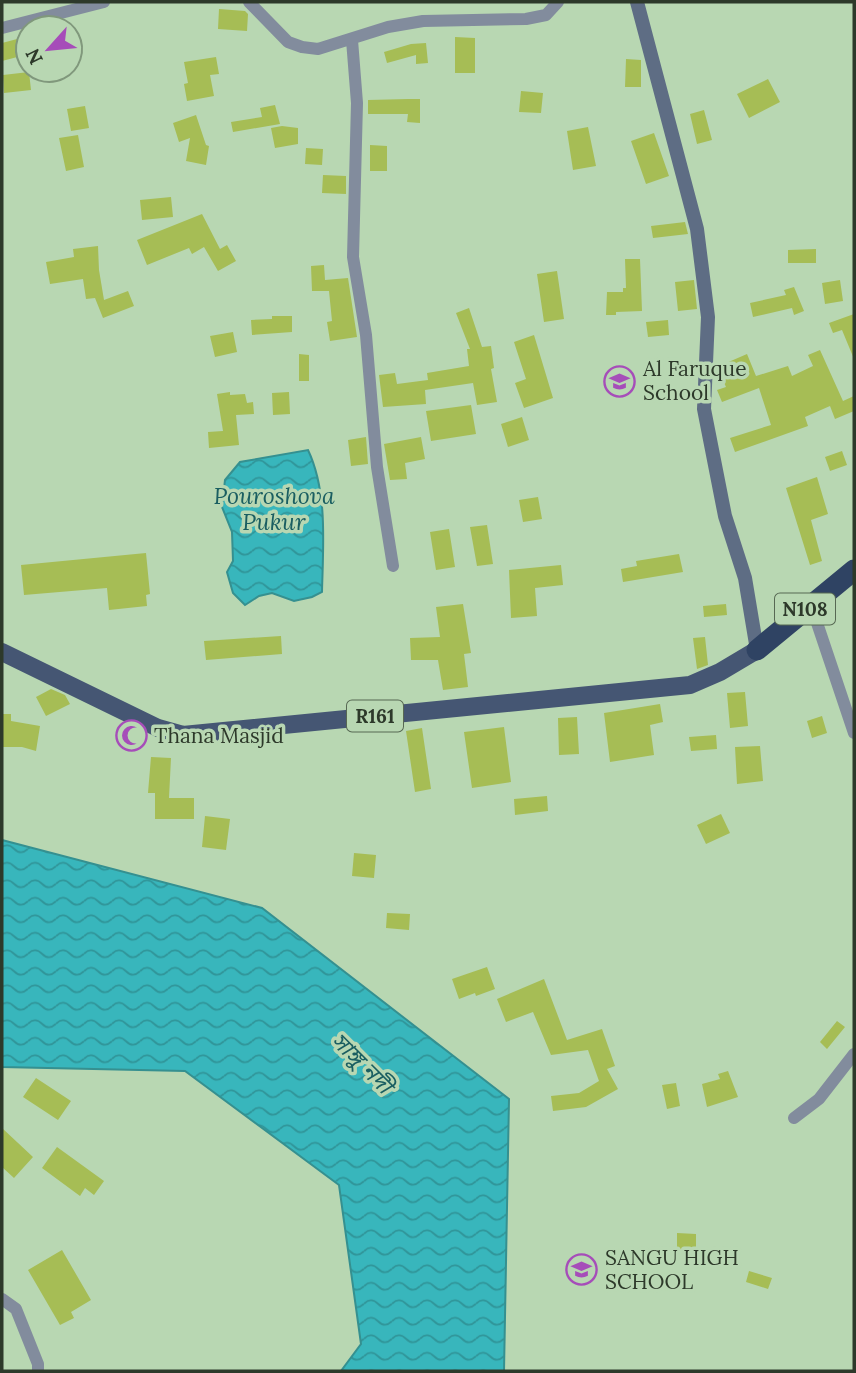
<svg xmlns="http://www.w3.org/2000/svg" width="856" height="1373" font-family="Lora,'Noto Sans Bengali',serif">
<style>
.water{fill:url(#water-waves);stroke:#359090;stroke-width:2}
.building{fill:#a6bd55}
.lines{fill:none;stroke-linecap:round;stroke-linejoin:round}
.street{stroke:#828c9d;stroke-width:12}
.secondary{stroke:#5e6d84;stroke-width:14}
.primary{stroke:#455673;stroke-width:18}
.highway{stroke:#2f4363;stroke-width:21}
.labels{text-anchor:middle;stroke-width:7;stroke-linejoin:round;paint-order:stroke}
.shield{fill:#b8d7b2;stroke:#576853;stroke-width:2}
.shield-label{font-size:19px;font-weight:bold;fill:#2d392a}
.poi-label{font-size:21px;fill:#2d392a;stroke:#b8d7b2;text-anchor:start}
.water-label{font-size:23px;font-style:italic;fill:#1a5e61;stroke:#b8d7b2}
</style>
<defs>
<pattern id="water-waves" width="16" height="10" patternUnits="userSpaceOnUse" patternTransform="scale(1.75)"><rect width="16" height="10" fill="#38b6bc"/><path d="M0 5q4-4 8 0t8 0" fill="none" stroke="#309599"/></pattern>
</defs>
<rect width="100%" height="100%" fill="#b8d7b2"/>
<path class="water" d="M308 450C328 492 323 546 322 592L312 597 294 601 272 593 259 596 245 605 233 593 227 572 233 561 232 532 222 507 225 480 240 462Z
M2 840 262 908 509 1099 504 1371H341L361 1344 339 1185 185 1071 2 1067Z"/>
<path class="building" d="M219 9 245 11 248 14 247 31 218 29Z
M455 37 475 38V73H455Z
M21 38 25 55 2 61V43Z
M426 43 428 63 416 64V55L387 63 384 52 411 44Z
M216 57 219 74 210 75 214 96 187 101 184 84 188 83 184 62Z
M626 59 641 60V87H625Z
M29 72 31 90 4 93 3 75Z
M768 79 780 102 749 118 737 94Z
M521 91 543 93 541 113 519 112Z
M408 99H420V123L407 122 408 114H368V100Z
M275 105 280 124 233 132 231 122 262 117 260 108Z
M85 106 89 128 71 131 67 109Z
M704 110 712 140 697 144 690 114Z
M196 115 206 145 209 146 206 165 186 161 190 138 179 142 173 123Z
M282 126 298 128V144L275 148 271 128Z
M588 127 596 166 573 170 567 131Z
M654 133 669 176 646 184 631 141Z
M78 135 84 167 66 171 59 138Z
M370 145 387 146V171H370Z
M306 148 323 149 322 165 305 164Z
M323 175 346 176V194L322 193Z
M171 197 173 217 142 220 140 200Z
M202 214 220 249 227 245 236 261 218 271 204 247 192 254 189 248 147 265 137 240Z
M685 222 688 234 653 238 651 226Z
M98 246 99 270 104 300 128 291 134 306 103 318 95 298 86 299 83 279 50 284 46 262 74 257 73 249Z
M816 249V263H788V250Z
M625 259H640L642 311 616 312V315H606L607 292H623V288H626Z
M324 265 325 280 348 278 357 337 330 341 327 322 332 321 329 291H312L311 266Z
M557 271 564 319 544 322 537 274Z
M694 280 697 309 678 311 675 282Z
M840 280 843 301 825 304 822 283Z
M794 287 804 311 794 315 792 308 753 317 750 303 786 295 784 290Z
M469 308 482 347 491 346 494 368 491 369 497 402 477 405 473 383 425 390 426 404 383 407 379 375 395 373 397 384 428 380 427 373 469 366 467 349H470L456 313Z
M854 314V359L842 330 833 333 829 323Z
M272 316H292V332L252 335 251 320 272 319Z
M668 320 669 335 648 337 646 322Z
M233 332 237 352 215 357 210 336Z
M534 335 553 398 524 408 515 383 526 379 514 342Z
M820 350 843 401 854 396V411L835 419 830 406 805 417 808 426 735 452 730 438 771 425 759 388 722 402 717 390 726 387 717 367 747 354 756 376 788 366 792 376 813 366 808 355Z
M299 354 309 355V381H299Z
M230 392V395L245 394 247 403 253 402 254 414 236 415 239 445 209 448 208 432 223 431 217 394Z
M289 392 290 414 273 415 272 393Z
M471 405 476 434 431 441 426 411Z
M522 417 529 440 508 447 501 424Z
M366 437 368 464 351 466 348 440Z
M421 437 425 459 405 463 407 479 390 480 384 444Z
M842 451 847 465 830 471 825 457Z
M817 477 828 514 811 520 822 561 810 565 786 488Z
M538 497 542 519 523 522 519 500Z
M487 525 493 564 477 566 470 527Z
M449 529 455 567 436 570 430 532Z
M146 553 150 594 146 595 147 606 109 610 107 588 24 595 21 565Z
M679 554 683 572 623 582 621 569 637 566 636 561Z
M561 565 563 585 535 588 537 616 511 618 509 570Z
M463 604 471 653 464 654 468 687 443 690 438 660H411L410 638 440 637 436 607Z
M726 604 727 615 704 617 703 606Z
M281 636 282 654 206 660 204 641Z
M705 637 708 665 697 669 693 638Z
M51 689 65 695 70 704 46 716 36 697Z
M745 692 748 726 730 728 727 693Z
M660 704 663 722 650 725 654 755 610 762 604 713Z
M2 714H11V721L40 726 36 751 22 747H2Z
M822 716 827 733 812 738 807 721Z
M577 717 579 754 559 755 558 718Z
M504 727 511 782 472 788 464 732Z
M422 728 431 789 415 792 406 731Z
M716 735 717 749 691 751 689 737Z
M760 746 763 781 737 784 735 747Z
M151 757 171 758 169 798H194V819H155V793H148Z
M547 796 548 811 515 815 514 799Z
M721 814 730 833 706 844 697 825Z
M205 816 230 819 226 850 202 847Z
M354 853 376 855 374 878 352 876Z
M387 913 410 914 409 930 386 928Z
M487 967 495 989 476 996 475 993 459 999 452 979Z
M544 979 567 1040 602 1029 615 1066 607 1069 618 1089 586 1107 553 1111 551 1096 579 1093 599 1081 588 1050 551 1055 533 1012 506 1022 497 999Z
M837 1021 845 1027 827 1049 820 1042Z
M728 1071 738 1097 707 1107 702 1084 720 1079 718 1074Z
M36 1078 71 1101 58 1120 23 1097Z
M676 1083 680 1106 667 1109 662 1085Z
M2 1128 33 1157 14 1178 2 1167Z
M57 1147 104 1181 94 1195 85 1188 80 1196 42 1168Z
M677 1233 696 1234V1250L677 1249Z
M62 1250 91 1300 71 1312 74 1318 60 1325 28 1270Z
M749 1271 772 1278 768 1289 746 1282Z"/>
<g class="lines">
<path class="street" d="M249 2 288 42 302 47 318 49 388 27 423 21 526 19 546 15 558 2
M2 28 104 2
M352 40 357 103 353 257 366 335 377 467 393 566
M811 605 854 733
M794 1118 819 1099 854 1054
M2 1299 16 1309 38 1364V1371"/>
<path class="secondary" d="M637 2 697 229 708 317 704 409 725 516 745 578 757 650"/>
<path class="primary" d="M2 652 158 728 183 735 690 685 720 672 757 650"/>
<path class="highway" d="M757 650 854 570"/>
</g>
<defs>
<symbol id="school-ring" viewBox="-11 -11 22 22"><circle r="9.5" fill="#b8d7b2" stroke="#a64db9" stroke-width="1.5"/><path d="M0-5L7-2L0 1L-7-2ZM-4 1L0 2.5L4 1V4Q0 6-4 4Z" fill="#a64db9"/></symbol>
<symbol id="mosque-ring" viewBox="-11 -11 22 22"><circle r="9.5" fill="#b8d7b2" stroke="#a64db9" stroke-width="1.5"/><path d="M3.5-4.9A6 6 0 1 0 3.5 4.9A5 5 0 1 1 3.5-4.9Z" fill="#a64db9"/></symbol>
</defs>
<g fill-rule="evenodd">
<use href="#school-ring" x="602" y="364" width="35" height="35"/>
<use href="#mosque-ring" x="114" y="718" width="35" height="35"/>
<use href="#school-ring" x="564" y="1252" width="35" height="35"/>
</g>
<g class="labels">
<g class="shield">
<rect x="775" y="593.5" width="60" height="31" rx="5"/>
<rect x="347" y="700.5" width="56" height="31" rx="5"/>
</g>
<g class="shield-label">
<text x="805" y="616">N108</text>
<text x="375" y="723">R161</text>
</g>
<g class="poi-label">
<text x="643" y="376">Al Faruque<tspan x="643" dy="24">School</tspan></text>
<text x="154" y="743">Thana Masjid</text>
<text x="605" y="1265">SANGU HIGH<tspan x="605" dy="24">SCHOOL</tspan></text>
</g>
<g class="water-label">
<text x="274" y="504">Pouroshova<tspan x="274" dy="26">Pukur</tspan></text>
<text transform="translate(362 1063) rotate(45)" y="8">সাঙ্গু নদী</text>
</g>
</g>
<rect width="856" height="1373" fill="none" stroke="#2d392a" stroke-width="7"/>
<g transform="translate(49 49) rotate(243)"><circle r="33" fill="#b8d7b2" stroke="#80987c" stroke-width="2"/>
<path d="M0-5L12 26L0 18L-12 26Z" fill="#a64db9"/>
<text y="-10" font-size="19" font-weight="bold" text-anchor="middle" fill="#2d392a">N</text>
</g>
</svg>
